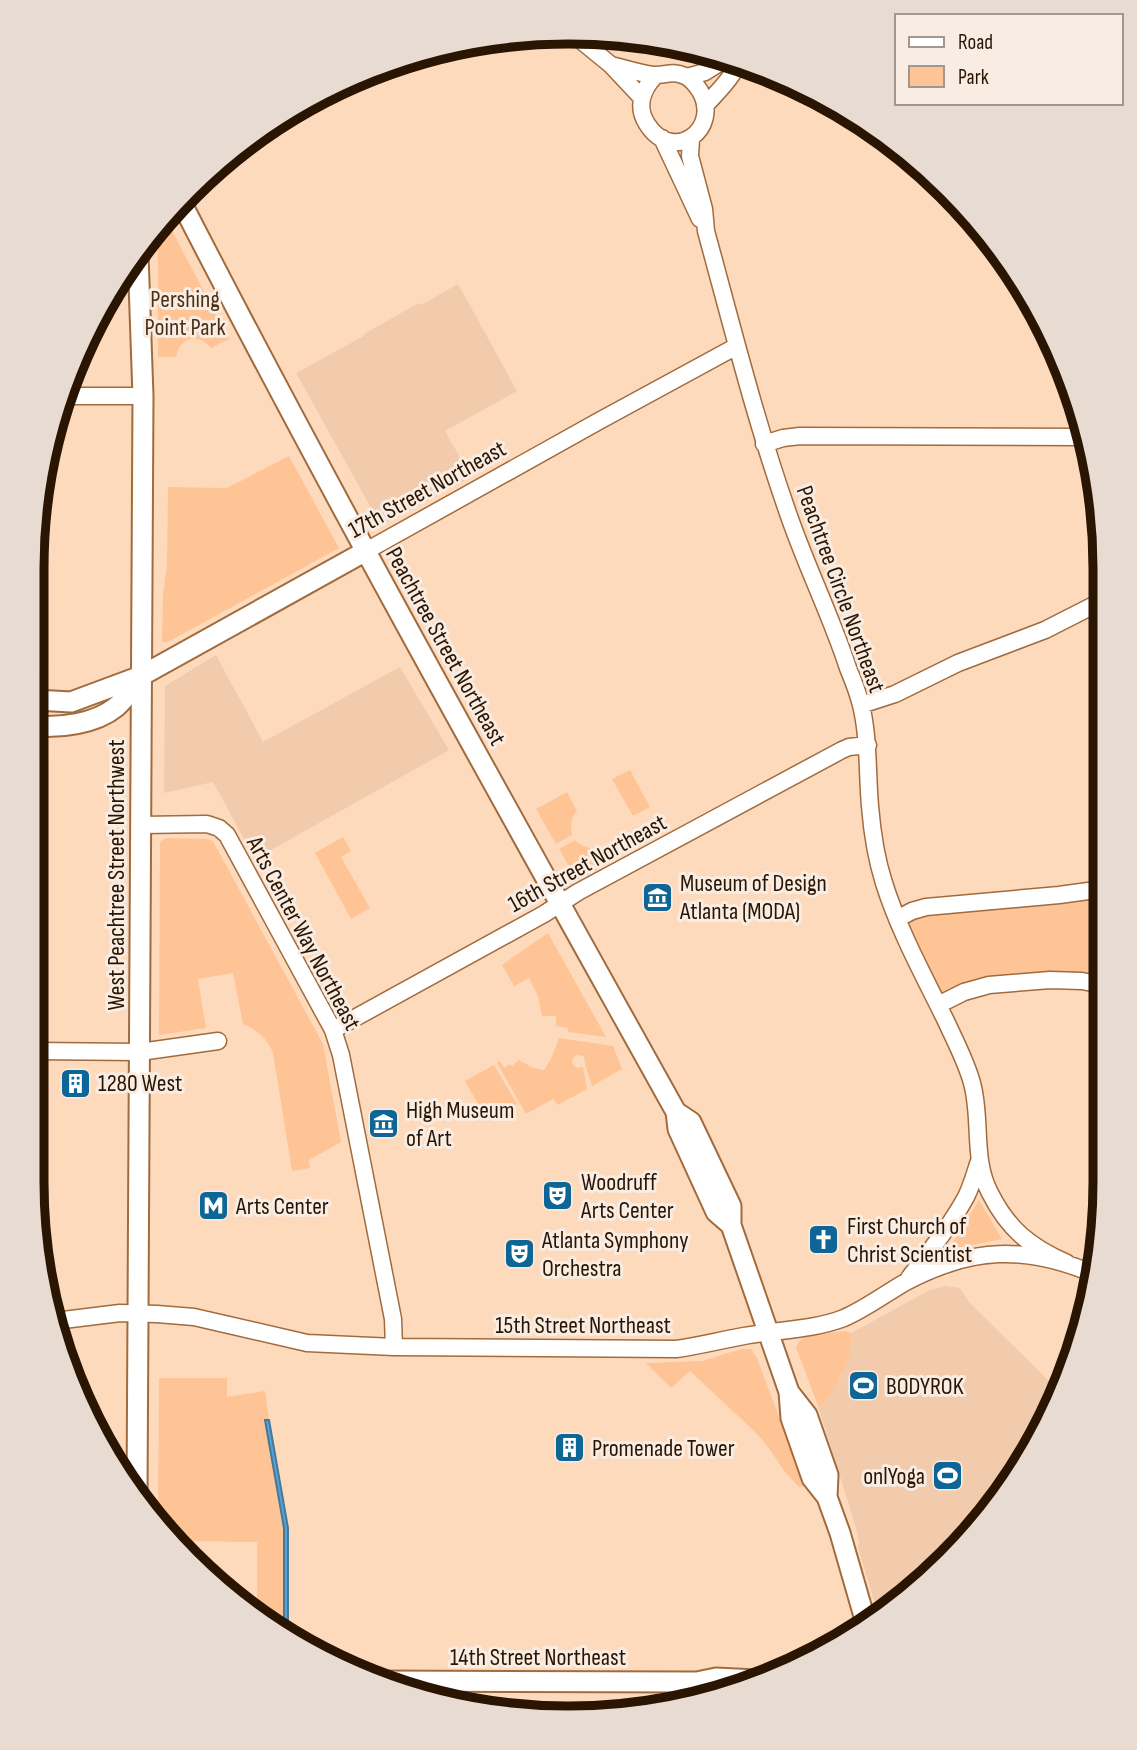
<svg xmlns="http://www.w3.org/2000/svg" width="1137" height="1750" font-family="'Sofia Sans Condensed',sans-serif">
<style>
.built{fill:#f2caac}
.green{fill:#fec495}
.water{fill:#54a3d8;stroke:#477898;stroke-width:2}
.lines{fill:none;stroke-linecap:round;stroke-linejoin:round}
.minor-casing{stroke:#a16b3d;stroke-width:19}
.major-casing{stroke:#a16b3d;stroke-width:23}
.highway-casing{stroke:#a16b3d;stroke-width:26}
.minor{stroke:#fff;stroke-width:16}
.major{stroke:#fff;stroke-width:19}
.highway{stroke:#fff;stroke-width:23}
.labels{text-anchor:middle;stroke-width:6;stroke-linejoin:round;paint-order:stroke}
.park-label{font-size:24px;fill:#4c2f16;stroke:#f8ece3}
.street-label{font-size:24px;fill:#2a1503;stroke:#f8ece3}
.poi-label{font-size:24px;fill:#2a1503;stroke:#f8ece3;text-anchor:start}
.rim{fill:none;stroke:#2a1503;stroke-width:9}
</style>
<rect width="100%" height="100%" fill="#fedabd"/>
<path class="built" d="M458 284 517 391 445 431 471 477 381 526 296 373 364 336V334L419 303 421 305Z
M216 655 263 742 400 667 449 750 255 859 213 782 164 793 165 686Z
M945 1286 960 1288 969 1302 1059 1391 1050 1419 972 1535 878 1613 858 1548 859 1543 856 1528 818 1406 822 1405 833 1393 831 1391 842 1376 851 1347V1333L919 1296 930 1290Z"/>
<path class="green" d="M163 217 167 221 229 339 211 348C197 332 180 337 176 357H158V224Z
M289 456 339 548 168 642H162L163 594 167 565 168 487 227 488Z
M630 770 650 807 633 816 612 779Z
M567 792 577 811C570 818 571 826 572 835L556 844 536 809Z
M343 837 351 851 341 857 370 908 351 919 315 853Z
M166 838 207 839 213 841 323 1044 341 1142 309 1160 310 1168 292 1171 273 1053C267 1038 258 1030 243 1024L233 973 198 979 206 1028 159 1035 160 842Z
M575 840 581 845 592 849 602 867 577 880 559 849Z
M1103 886 1102 988 1087 984 1009 988 931 1001 899 922 926 910Z
M548 933 606 1037 568 1032V1028L556 1026V1016H542L538 996 529 978 514 986 502 965Z
M559 1038 613 1046 622 1069 592 1086 585 1064 584 1056 577 1055 573 1058 572 1063 577 1068 583 1067 587 1089 558 1105 553 1099 526 1114 497 1063 500 1061 504 1068 510 1064 512 1066 519 1060 533 1068 544 1070 551 1059Z
M494 1065 517 1104 501 1113 494 1102 481 1109 465 1081Z
M979 1200 1002 1239 948 1250Z
M845 1331 851 1333C852 1358 845 1371 832 1391L833 1393 822 1405 818 1406 796 1347 800 1340 806 1336Z
M741 1349H751L757 1358 805 1486 799 1487 785 1472 766 1444 754 1431 690 1371 671 1388 646 1363 702 1361Z
M159 1378H227V1397L265 1391 269 1420 265 1421 284 1528V1630L257 1616V1542L179 1541 158 1518Z"/>
<path class="water" d="M265 1420H269L288 1528V1632L284 1630V1528Z"/>
<g class="lines">
<defs>
<path id="minor" d="M573 34 611 65 642 98
M611 65C624 68 639 73 653 75 665 76 671 70 685 76 692 79 696 85 700 91 722 129 673 165 647 124 636 107 642 89 656 75
M687 77 705 72 729 57
M705 106C716 93 734 77 739 60
M662 138 700 219
M691 139 690 156 704 209 706 231C732 326 756 423 789 516 807 568 831 616 848 668 853 680 858 693 861 705 869 738 867 772 870 806 872 831 876 858 884 883 899 931 924 976 946 1021 955 1041 966 1061 972 1083 982 1119 972 1159 990 1193 1008 1229 1030 1247 1067 1263
M67 396H143
M764 444 783 438 800 436 1088 437
M366 551 599 421 737 346
M861 705 895 694 958 663 1045 630 1104 600
M141 825 207 824 219 828 227 835 333 1030 341 1055 393 1319 394 1347
M897 919 912 911 926 907 1059 895 1103 889
M938 1005 964 992 989 985 1050 980 1082 981 1102 985
M333 1030 544 914 578 892 842 750 849 747 868 745
M32 1051 140 1052 218 1041
M909 1278C929 1252 950 1226 966 1197 972 1185 975 1173 979 1161
M55 1321 120 1313 157 1314 194 1317 307 1343 394 1347 676 1349C699 1346 721 1340 744 1336 777 1330 813 1330 844 1318 865 1309 885 1294 904 1283 971 1247 1025 1245 1094 1274
M697 1682V1701"/>
<path id="major" d="M180 200C338 508 508 810 676 1112L678 1129 716 1212 731 1225
M35 700 71 702 141 676 366 551
M35 726C60 728 95 724 116 707 126 699 133 686 141 676
M676 1112 691 1122 731 1206V1225L789 1392 791 1418 812 1478 827 1497 840 1533 866 1623
M789 1392 807 1415 828 1475 827 1497
M137 1496 143 396 138 254
M379 1681 697 1682 716 1678 756 1680
M697 1682 719 1692H727"/>
<path id="highway" d="M138 254V255"/>
</defs>
<use href="#minor" class="minor-casing"/>
<use href="#major" class="major-casing"/>
<use href="#highway" class="highway-casing"/>
<use href="#minor" class="minor"/>
<use href="#major" class="major"/>
<use href="#highway" class="highway"/>
</g>
<defs>
<symbol id="museum-square" viewBox="-11 -11 22 22"><rect x="-9" y="-9" width="18" height="18" rx="4" fill="#0d6696" stroke="#f8ece3"/><path d="M0-6L6-3V-2H-6V-3ZM-5-1h2V3h-2ZM-1-1h2V3h-2ZM3-1h2V3H3ZM-6 4H6V6H-6Z" fill="#fff"/></symbol>
<symbol id="building-square" viewBox="-11 -11 22 22"><rect x="-9" y="-9" width="18" height="18" rx="4" fill="#0d6696" stroke="#f8ece3"/><path d="M-4-6H4V6H1V3H-1V6H-4ZM-2.5-4.3h1.7v1.8h-1.7ZM.8-4.3h1.7v1.8H.8ZM-2.5-1h1.7V.8h-1.7ZM.8-1h1.7V.8H.8Z" fill="#fff"/></symbol>
<symbol id="theatre-square" viewBox="-11 -11 22 22"><rect x="-9" y="-9" width="18" height="18" rx="4" fill="#0d6696" stroke="#f8ece3"/><path d="M-5-5.5Q0-4 5-5.5V0Q5 5 0 6Q-5 5-5 0ZM-3.3-2.5H-1v1.5H-3.3ZM1-2.5H3.3v1.5H1ZM-2.8 1Q0 5.5 2.8 1Z" fill="#fff"/></symbol>
<symbol id="metro-square" viewBox="-11 -11 22 22"><rect x="-9" y="-9" width="18" height="18" rx="4" fill="#0d6696" stroke="#f8ece3"/><path d="M-5.5 5V-5H-3L0 0L3-5H5.5V5H3V-.5L0 4L-3-.5V5Z" fill="#fff"/></symbol>
<symbol id="church-square" viewBox="-11 -11 22 22"><rect x="-9" y="-9" width="18" height="18" rx="4" fill="#0d6696" stroke="#f8ece3"/><path d="M-1.2-6h2.4v3.5h3.3v2.4h-3.3V6h-2.4V-.1h-3.3v-2.4h3.3Z" fill="#fff"/></symbol>
<symbol id="stadium-square" viewBox="-11 -11 22 22"><rect x="-9" y="-9" width="18" height="18" rx="4" fill="#0d6696" stroke="#f8ece3"/><path d="M0-5a6.5 5 0 1 0 0 10a6.5 5 0 1 0 0-10ZM-3.5-1.8h7v3.6h-7Z" fill="#fff"/></symbol>
</defs>
<g fill-rule="evenodd">
<use href="#museum-square" x="640" y="880" width="35" height="35"/>
<use href="#building-square" x="58" y="1066" width="35" height="35"/>
<use href="#museum-square" x="366" y="1106" width="35" height="35"/>
<use href="#theatre-square" x="540" y="1178" width="35" height="35"/>
<use href="#metro-square" x="196" y="1188" width="35" height="35"/>
<use href="#church-square" x="806" y="1222" width="35" height="35"/>
<use href="#theatre-square" x="502" y="1236" width="35" height="35"/>
<use href="#stadium-square" x="846" y="1368" width="35" height="35"/>
<use href="#building-square" x="552" y="1430" width="35" height="35"/>
<use href="#stadium-square" x="930" y="1458" width="35" height="35"/>
</g>
<g class="labels">
<g class="park-label">
<text x="185" y="307">Pershing<tspan x="185" dy="28">Point Park</tspan></text>
</g>
<g class="street-label">
<text transform="translate(427 489) rotate(-29)" y="8">17th Street Northeast</text>
<text transform="translate(841 589) rotate(70)" y="8">Peachtree Circle Northeast</text>
<text transform="translate(446 646) rotate(61)" y="8">Peachtree Street Northeast</text>
<text transform="translate(587 863) rotate(-29)" y="8">16th Street Northeast</text>
<text transform="translate(116 875) rotate(-90)" y="8">West Peachtree Street Northwest</text>
<text transform="translate(304 933) rotate(62)" y="8">Arts Center Way Northeast</text>
<text x="583" y="1333">15th Street Northeast</text>
<text x="538" y="1665">14th Street Northeast</text>
</g>
<g class="poi-label">
<text x="680" y="891">Museum of Design<tspan x="680" dy="28">Atlanta (MODA)</tspan></text>
<text x="98" y="1091">1280 West</text>
<text x="406" y="1118">High Museum<tspan x="406" dy="28">of Art</tspan></text>
<text x="581" y="1190">Woodruff<tspan x="581" dy="28">Arts Center</tspan></text>
<text x="236" y="1214">Arts Center</text>
<text x="847" y="1234">First Church of<tspan x="847" dy="28">Christ Scientist</tspan></text>
<text x="542" y="1248">Atlanta Symphony<tspan x="542" dy="28">Orchestra</tspan></text>
<text x="886" y="1394">BODYROK</text>
<text x="592" y="1456">Promenade Tower</text>
<text x="925" y="1484" text-anchor="end">onlYoga</text>
</g>
</g>
<path d="M0 0H1137V1750H0ZM568 44H569A524 524 0 0 1 1093 568V1182A524 524 0 0 1 569 1706H568A524 524 0 0 1 44 1182V568A524 524 0 0 1 568 44Z" fill="#e8dbd1" fill-rule="evenodd"/>
<path class="rim" d="M568 44H569A524 524 0 0 1 1093 568V1182A524 524 0 0 1 569 1706H568A524 524 0 0 1 44 1182V568A524 524 0 0 1 568 44Z"/>
<rect x="895" y="14" width="228" height="91" fill="#f8ece3" stroke="#a69689" stroke-width="2"/>
<rect x="909" y="37" width="35" height="10" fill="#ffffff" stroke="#a69689" stroke-width="2"/>
<text x="958" y="49" font-size="21" fill="#2a1503">Road</text>
<rect x="909" y="66" width="35" height="21" fill="#fec495" stroke="#a69689" stroke-width="2"/>
<text x="958" y="84" font-size="21" fill="#2a1503">Park</text>
</svg>
